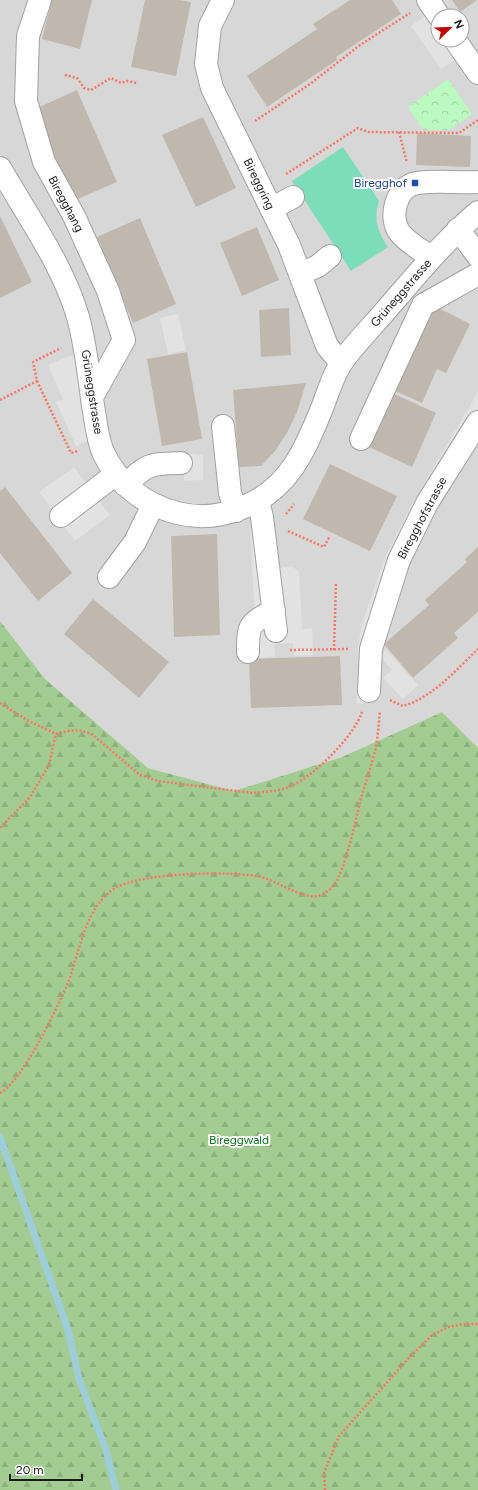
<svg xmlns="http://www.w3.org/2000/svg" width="478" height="1490" font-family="Figtree,sans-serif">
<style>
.residential{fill:#d8d7d7;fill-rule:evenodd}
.forest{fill:url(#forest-firs)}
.park{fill:url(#park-crowns)}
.pitch{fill:#7cddba}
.parking{fill:#e2e2e2}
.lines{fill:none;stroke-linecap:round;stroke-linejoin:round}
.stream{stroke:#9fccdb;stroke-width:7}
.building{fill:#c0b8af}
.minor-casing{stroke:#a1a1a1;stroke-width:24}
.path{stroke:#fa7663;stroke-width:2.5;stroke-dasharray:2 2;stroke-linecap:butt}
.minor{stroke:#fff;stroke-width:22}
.transit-dot{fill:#1a4fb4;stroke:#fff;stroke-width:1.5}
.labels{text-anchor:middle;stroke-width:4;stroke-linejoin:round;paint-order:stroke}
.transit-label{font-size:12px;fill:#164399;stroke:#fff;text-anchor:end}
.street-label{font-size:12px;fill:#1a1a1a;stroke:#fff}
.park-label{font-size:12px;fill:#0a7616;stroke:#fff}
</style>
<defs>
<pattern id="forest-firs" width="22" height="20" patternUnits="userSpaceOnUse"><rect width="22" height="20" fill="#a3cc93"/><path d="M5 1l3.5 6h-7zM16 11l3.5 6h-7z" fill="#8caf7e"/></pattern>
<pattern id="park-crowns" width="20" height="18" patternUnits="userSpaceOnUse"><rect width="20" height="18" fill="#baf9c0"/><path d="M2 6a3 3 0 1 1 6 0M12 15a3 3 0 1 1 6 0" fill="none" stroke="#9fd5a4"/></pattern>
</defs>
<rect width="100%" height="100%" fill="#ece8df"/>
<path class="residential" d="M0 0H478V748L442 712 342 757 234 791 148 768 45 679 0 621ZM438 16H462V40H438Z"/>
<path class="forest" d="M0 621 45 679 148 768 234 791 342 757 442 712 478 748V1490H0Z"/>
<path class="park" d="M448 79 472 114 449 130H423L408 107Z"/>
<path class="pitch" d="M343 147 379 201C373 219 378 232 388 247L351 271 292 181Z"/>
<path class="parking" d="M425 16 438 35V40H442L455 60 441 69 411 26Z
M178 314 186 350 168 354 160 318Z
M75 354 90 440 76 446 56 402 63 399 48 365Z
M478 392V410L428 490 367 680 364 704 356 703 359 673 358 647 362 624 383 562 412 504Z
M184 453 203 455V480L184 481Z
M74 467 110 515 75 541 39 492Z
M273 528 275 568 293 567 299 572 302 629 312 628 313 655 294 656 293 643 274 644 275 657 257 658 250 529Z
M386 650 418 685 403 699 383 678 392 670 380 656Z"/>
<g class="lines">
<path class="stream" d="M0 1137 68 1330 79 1379 106 1450 116 1490"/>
</g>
<path class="building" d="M52 0H92L80 49 42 39Z
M145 0H179L191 2 176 76 131 67Z
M350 0H392L401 14 336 57 337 60 267 107 247 76 317 29 313 24Z
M452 0H477L460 12Z
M77 90 117 182 73 201 33 110Z
M203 117 236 188 196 207 162 135Z
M417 133 471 136 470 167 416 165Z
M0 216 32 282 0 298Z
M140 218 176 304 133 323 97 237Z
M257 227 279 280 242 296 220 243Z
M431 304 470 324 446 373 437 369 422 403 391 389Z
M289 308 291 355 261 357 259 310Z
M187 352 202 439 162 446 147 359Z
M306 383 297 412 287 433 275 451 261 466 239 467 233 390Z
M390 392 436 413 412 467 365 445Z
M330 464 397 496 370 551 303 519Z
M5 487 72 573 38 601 0 553V491Z
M217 534 220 635 174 637 171 536Z
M478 547V612L454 633 458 638 413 678 384 644 429 605 425 600 467 562 465 559Z
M93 599 169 662 139 698 64 634Z
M340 656 342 705 251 708 249 659Z"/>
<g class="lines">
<defs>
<path id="minor" d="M40 0 28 36 26 101 44 162 74 216 108 291 124 340 92 397
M223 0 210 26 206 64 212 88 289 245 327 346 341 363
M428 0 439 16
M455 40 478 73
M0 168C27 215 63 265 78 317 86 346 89 376 93 406 96 421 97 438 103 452 118 484 143 504 177 513 220 524 268 504 293 467 305 450 312 432 320 413 327 397 332 376 342 362 355 343 372 327 387 309 416 276 444 241 478 212
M271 209 293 197
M458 229 478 256
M431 257C421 250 408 243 400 233 388 218 396 186 417 183 436 180 458 183 478 182
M300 274 318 266 330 256
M223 426 230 493 236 511
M361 439 423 305 478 274
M125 485C149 463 149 464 181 463
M258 501 262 517 276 631
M61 516 116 474
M109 577 135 542 153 505
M248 652C248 624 249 624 274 610
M369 691 371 649 399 560 427 503 478 422"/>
</defs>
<use href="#minor" class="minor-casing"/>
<path class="path" d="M65 75 77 78 84 88 91 90 111 78 121 83 127 81 137 83
M255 121 310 84 360 45 410 13
M399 132 407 163
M286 174 358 128 368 132 459 133 478 120
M37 381 71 453 78 451
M0 400 37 381 33 362 61 348
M286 514 294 504
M288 531 324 547 330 536
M290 650 349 649
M334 650 336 582
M390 700 403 706C432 698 457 669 478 649
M0 703 27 720 56 734
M0 828 30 797 49 765 56 734C70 730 80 728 93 735L140 775 158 781 253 793C266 792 281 791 293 785 316 774 354 736 362 712
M0 1093C22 1082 59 1005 69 980 80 950 86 904 117 887 144 873 226 871 256 876 275 879 291 893 310 896 319 898 328 892 333 886 345 872 355 822 360 802 365 784 372 765 376 746 378 735 379 722 380 711
M325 1490 324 1473 339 1436 408 1359 431 1336 448 1327 464 1324H478"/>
<use href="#minor" class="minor"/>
</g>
<rect class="transit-dot" x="411" y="179" width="8" height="8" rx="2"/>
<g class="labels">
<g class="transit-label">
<text x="407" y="187">Biregghof</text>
</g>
<g class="street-label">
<text transform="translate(259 184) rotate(64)" y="4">Bireggring</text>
<text transform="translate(66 204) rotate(62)" y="4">Biregghang</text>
<text transform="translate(401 293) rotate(-49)" y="4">Grüneggstrasse</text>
<text transform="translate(92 392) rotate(81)" y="4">Grüneggstrasse</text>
<text transform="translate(422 518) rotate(-62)" y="4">Biregghofstrasse</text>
</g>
<g class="park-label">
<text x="239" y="1144">Bireggwald</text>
</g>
</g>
<g transform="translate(450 28) rotate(67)"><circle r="19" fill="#ffffff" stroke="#a3a3a3"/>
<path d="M0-3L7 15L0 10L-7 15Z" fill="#c50400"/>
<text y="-6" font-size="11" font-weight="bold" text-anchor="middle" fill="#1a1a1a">N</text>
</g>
<path d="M10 1474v6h72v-6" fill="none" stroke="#1a1a1a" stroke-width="2"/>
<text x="16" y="1474" font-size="12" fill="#1a1a1a" stroke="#ffffff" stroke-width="3" paint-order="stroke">20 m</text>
</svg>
